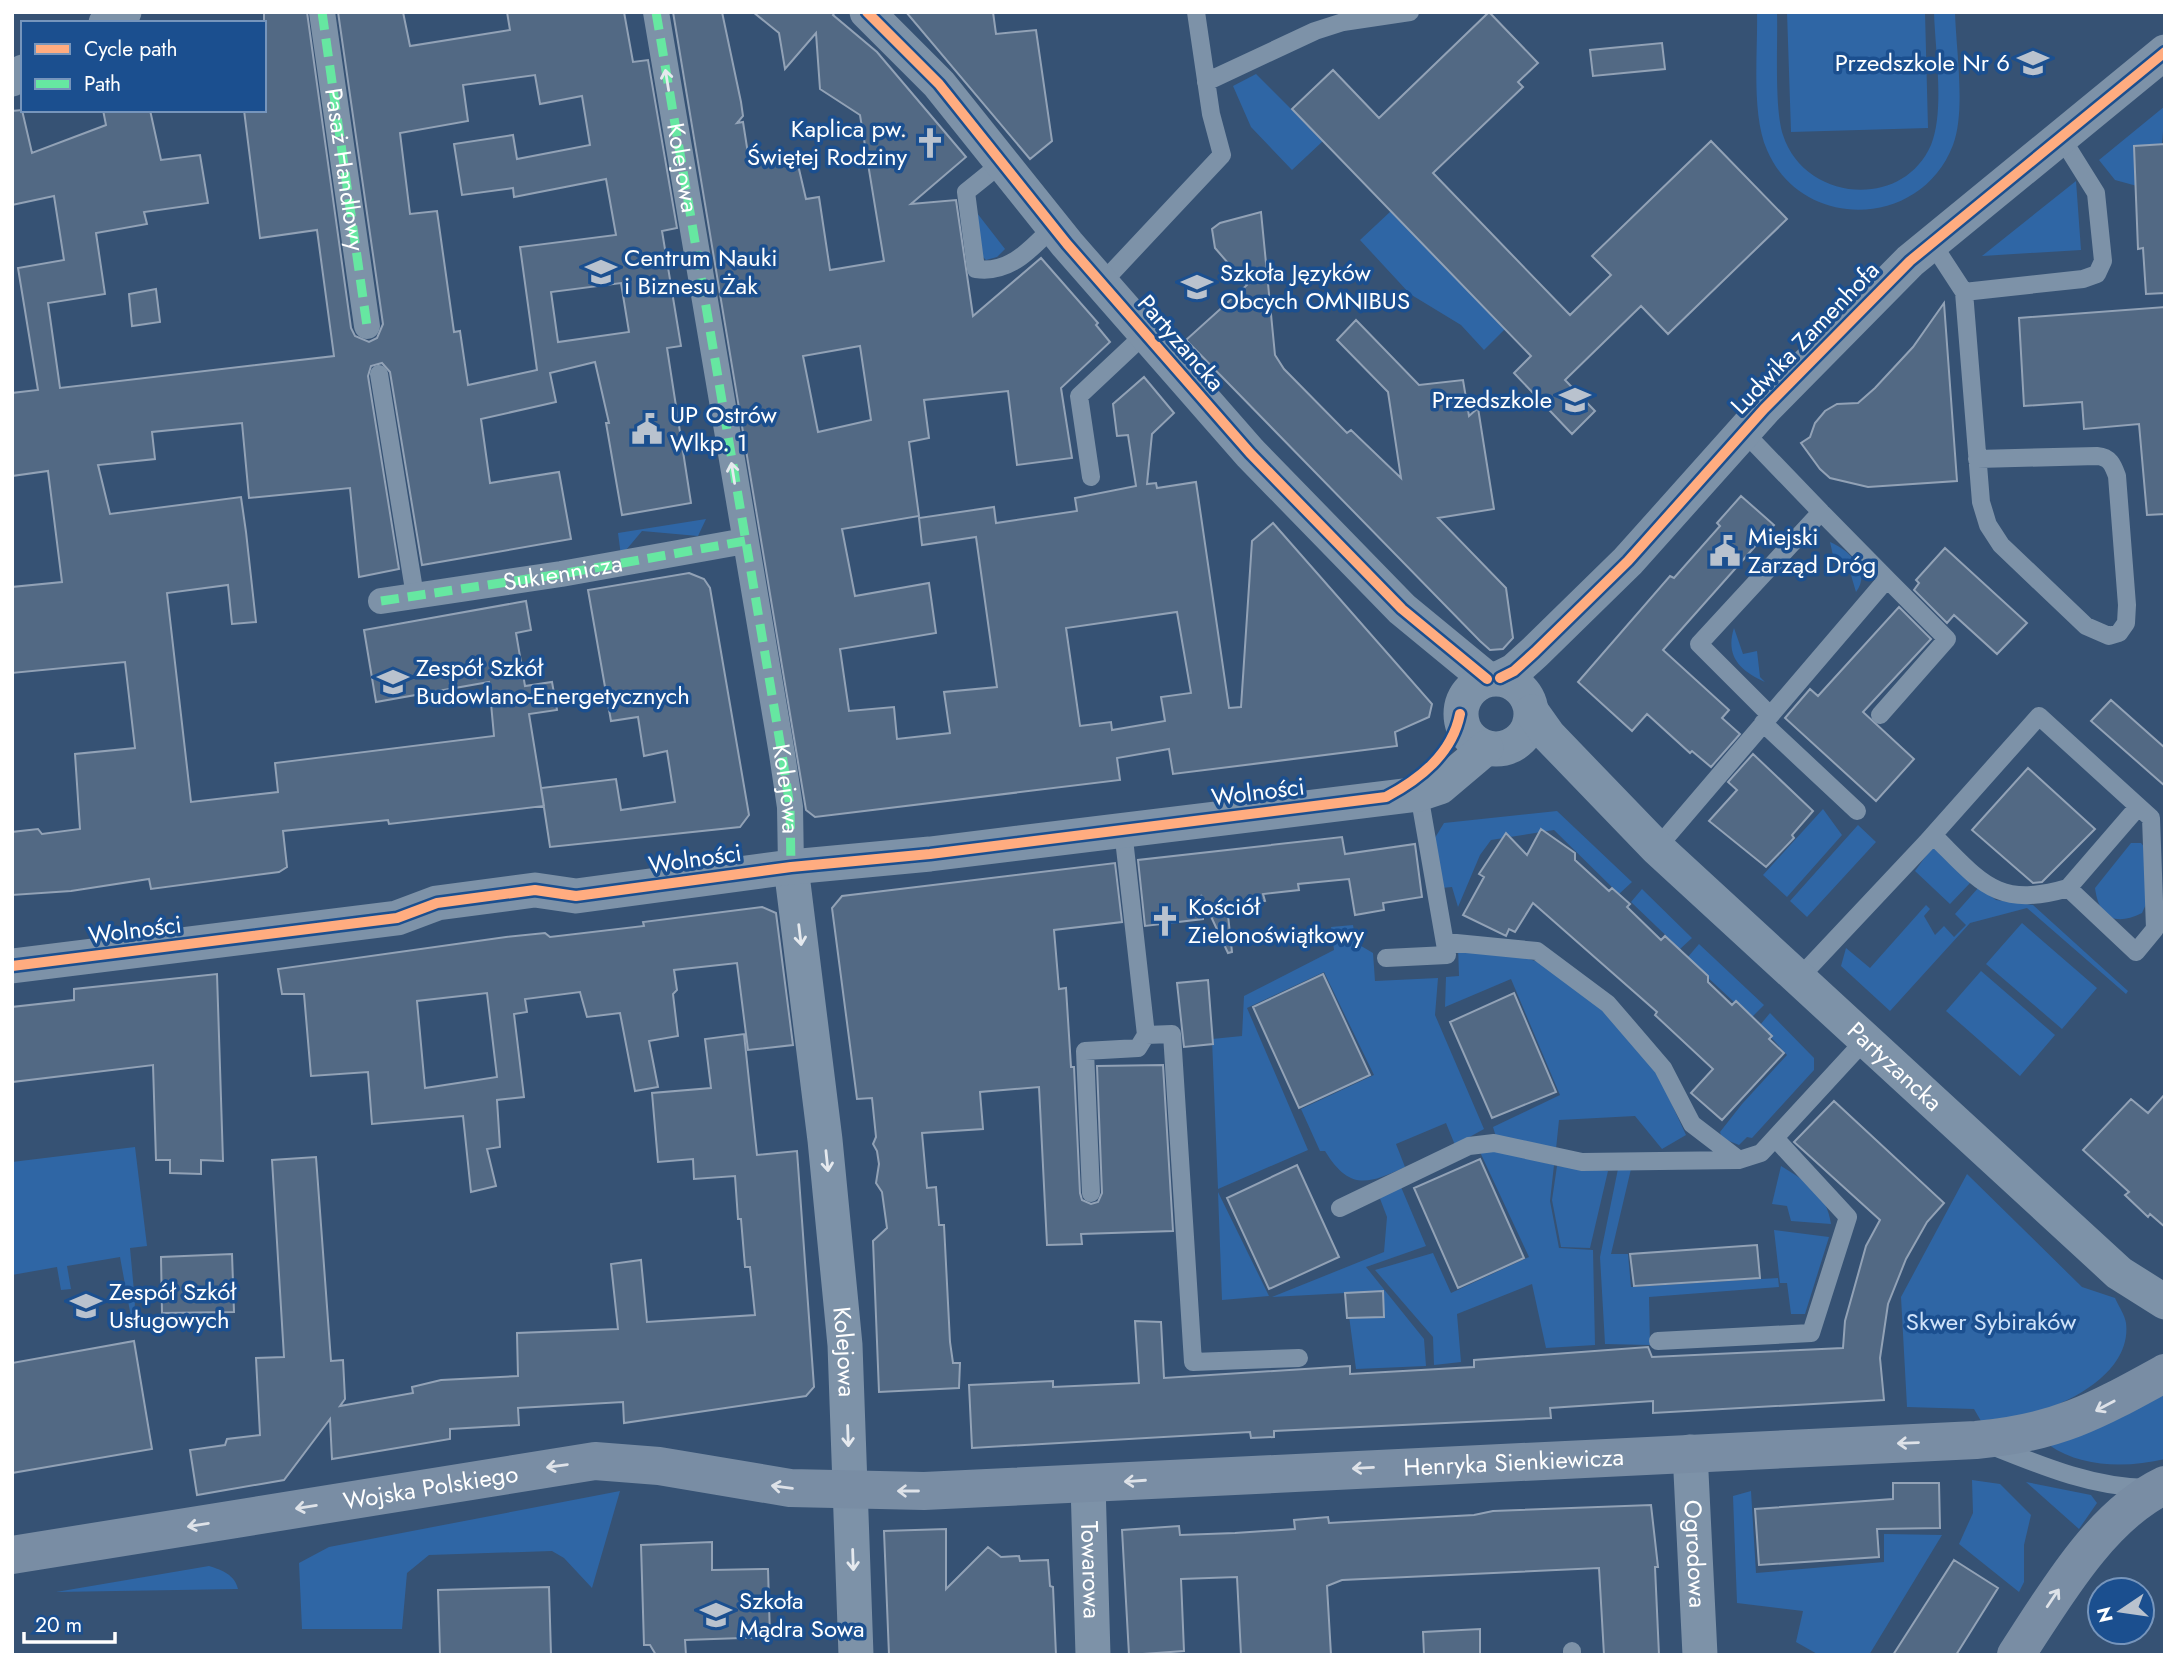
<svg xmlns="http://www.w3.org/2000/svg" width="2177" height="1667" font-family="Jost,sans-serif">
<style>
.green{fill:#2f66a5}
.building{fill:#526984;stroke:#92a2b6;stroke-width:2;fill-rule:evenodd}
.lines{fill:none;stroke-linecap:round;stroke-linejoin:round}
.service{stroke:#7d92a8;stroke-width:18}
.pedestrian{stroke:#7d92a8;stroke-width:26}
.minor{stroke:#7d92a8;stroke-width:35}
.secondary{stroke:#798da4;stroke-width:38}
.quiet{stroke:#66e7a1;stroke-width:9;stroke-dasharray:18 9;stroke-linecap:butt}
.cycleway-casing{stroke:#1b4f8f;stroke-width:15}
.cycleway{stroke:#ffac80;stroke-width:10}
.oneway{stroke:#e5e9ee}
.oneway2{stroke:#dee2e8}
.labels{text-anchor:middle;stroke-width:7;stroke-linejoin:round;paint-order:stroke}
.poi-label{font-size:24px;fill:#fff;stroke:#1b4f8f;text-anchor:start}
.street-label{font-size:24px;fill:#fff;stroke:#1b4f8f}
.park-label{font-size:24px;fill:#cfe3fa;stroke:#1b4f8f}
</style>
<rect width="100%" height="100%" fill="#365274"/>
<path class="green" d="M1757 12H1777C1778 43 1774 108 1783 135 1804 201 1902 211 1931 145 1945 111 1935 49 1934 12H1955C1956 50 1966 110 1953 145 1921 229 1802 232 1767 150 1751 114 1758 52 1757 12Z
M1787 12H1925L1928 128 1791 132Z
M1256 74 1323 141 1292 170 1251 127 1233 86Z
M2165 106 2162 144 2134 146 2137 186 2115 180 2099 160Z
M2076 181 2081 250 1982 256Z
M1391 211 1505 329 1484 350 1461 325 1410 294 1360 240Z
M977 213 1005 249 997 257 986 260 981 255Z
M706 519 698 536 642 531 621 556 618 533Z
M1830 542C1849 550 1872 571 1856 592L1848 565 1836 569Z
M1734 628 1743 654 1757 651 1760 677 1765 682C1740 671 1725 656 1734 628Z
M1823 809 1842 835 1787 897 1763 875Z
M1557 811 1632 882 1619 894 1554 830 1491 840 1480 855 1458 907 1452 887 1441 888 1433 841 1444 823Z
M1858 825 1876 842 1807 917 1790 901Z
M2131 843H2141L2147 850V902L2142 913C2114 927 2099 917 2095 888Z
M1933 846 1971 882 1950 904 1915 871Z
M1979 887 1996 900 2033 905 2128 991 2126 994 2027 908 1970 923 1890 1011 1841 966 1846 948 1870 968 1926 905 1930 909 1924 916 1935 935 1944 926 1954 937 1966 925 1955 914Z
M1642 889 1692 938 1680 949 1631 902Z
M2022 923 2097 988 2062 1029 1986 964Z
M1353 925 1356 943 1373 953 1375 981 1438 978 1435 1015 1484 1129 1455 1145 1446 1123 1396 1144 1405 1167C1367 1185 1349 1190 1325 1151H1320L1301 1109 1374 1075 1324 972 1247 1008 1308 1150 1218 1189 1212 1039 1242 1036 1244 996 1334 950 1331 927Z
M1699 944 1764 1005 1751 1018 1687 958Z
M1458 946 1526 958 1559 969 1613 1015 1655 1068 1686 1135 1662 1149 1635 1116 1559 1120 1556 1149 1496 1137 1493 1127 1560 1095 1511 979 1445 1007 1446 977 1459 976Z
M1981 971 2055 1035 2020 1076 1946 1011Z
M1770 1013 1814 1058V1070L1752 1138 1747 1137 1739 1145 1722 1138 1720 1132 1742 1104 1787 1055 1760 1025Z
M135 1147 147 1246 130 1248 135 1302 133 1328 120 1257 67 1266 71 1289 61 1290 57 1267 12 1275V1162Z
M1493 1150 1554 1165 1550 1201 1559 1248 1593 1250 1595 1345 1546 1348 1532 1284 1457 1314 1461 1362 1434 1365 1433 1337 1375 1270 1433 1253 1451 1293 1529 1257 1480 1152Z
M1557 1166 1608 1171 1590 1248 1561 1247 1552 1200Z
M1781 1166C1805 1181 1827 1193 1831 1224L1791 1221 1787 1206 1772 1204Z
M1618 1169H1631L1611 1254H1628L1631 1287 1778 1278 1779 1287 1649 1297 1650 1345 1605 1344 1600 1257Z
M1967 1174 2082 1287 2115 1298C2118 1305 2125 1315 2126 1323 2132 1372 2069 1404 2030 1414 2014 1418 1997 1418 1981 1421L1974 1409 1907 1407 1901 1297Z
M1401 1187 1426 1246 1366 1267 1424 1339 1426 1366 1356 1369 1346 1293 1272 1297 1384 1252 1387 1217 1379 1196Z
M1218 1192 1269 1296 1222 1300Z
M1774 1230 1829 1237 1805 1314H1791L1787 1283H1780Z
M2165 1389V1459C2127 1468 2082 1468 2049 1445Z
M1972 1480 2000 1484 2031 1515 2024 1545V1582L2019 1592 1959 1544 1973 1513Z
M2026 1482 2091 1495 2097 1503 2079 1529Z
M620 1491 592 1588 564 1558 552 1551 429 1555 407 1573 402 1629H302L299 1563 329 1547Z
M1751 1491 1756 1573 1884 1562V1534L1942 1535 1869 1655H1819L1796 1642 1803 1611 1737 1603 1733 1496Z
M209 1566C222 1570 235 1575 238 1589L56 1592Z"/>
<path class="building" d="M264 12H307L351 328 355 336 369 342 377 338 383 324 338 12H403L410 46 510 30 507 12H624L633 62 648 60 677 228 662 231 681 346 667 348 691 503 622 515 606 423H609L595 362 550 373 556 402 481 419 490 483 559 472 571 539 422 565 390 372 382 363 371 366 368 376 399 569 359 577 350 488 249 498 242 423 152 432 155 459 98 465 110 514 241 497 246 532 256 622 232 624 228 585 167 593 191 802 278 792 275 763 494 736 489 682 376 702 364 630 526 601 531 630 516 633 525 686 552 682 557 710 529 714 544 806 389 824 388 820 283 831 287 867 279 872 151 889 149 879 71 891 12 895V832L38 829 42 834 80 829 75 754 135 748 125 662 12 673V587L62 582 48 471 12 476V393L38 390 18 268 64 260 54 196 12 205V111L22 110 32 153 106 125 103 110H150L161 160 200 155 208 203 144 212 147 224 96 233 105 294 48 303 60 388 334 356 317 230 260 238 244 110H264ZM535 75 540 104 582 96 590 145 517 159 513 135 454 144 462 195 513 188 514 197 606 179 616 235 520 247 537 370 468 385 460 331 454 332 437 211 410 214 400 133 468 121 463 85ZM621 283 629 332 558 342 551 292Z
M673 12H722L741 102 743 116 737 123 743 122 749 160 795 152 806 199 819 197 830 270 884 261 860 115 820 89 816 33 785 69 779 33 753 12H835L833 15 877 52 966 157 911 204 956 200 973 316 1041 258 1098 323 1096 325 1110 342 1061 388 1072 458 1017 465 1008 391 924 400 929 438 909 442 919 516 842 529 855 596 929 583 936 633 840 649 849 711 894 707 897 739 950 733 944 692 997 687 976 537 922 545 919 518 994 507 996 523 1077 511 1075 498 1136 486 1128 435 1117 436 1113 404 1144 377 1174 413 1152 434 1147 484 1156 483 1157 488 1196 482 1229 708 1241 707 1252 541 1273 523 1432 704 1429 717 1395 732 1397 746 1173 774 1169 749 1117 758 1120 780 815 817 806 810ZM860 346 871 420 818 432 803 356ZM1177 612 1191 693 1161 697 1165 721 1112 730 1111 722 1080 726 1066 628Z
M906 12H993L996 34 1036 30 1052 141 1030 159Z
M1489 12 1538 63 1518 82 1523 87 1433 173 1570 315 1611 275 1592 256 1711 141 1787 219 1668 334 1641 306 1565 380 1595 411 1572 434 1514 373 1531 356 1292 109 1333 70 1379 118Z
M1662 43 1665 69 1593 76 1590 50Z
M2165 144V293L2146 294 2143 248 2138 249 2134 146Z
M1261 212 1275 355 1284 369 1347 433 1351 430 1401 478 1388 392 1337 340 1356 320 1419 385 1463 380 1469 416 1478 408 1494 509 1438 518 1506 588 1513 638 1503 649 1490 650 1480 641 1186 340 1247 285 1215 248 1212 229 1220 223Z
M156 289 160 322 132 326 129 294Z
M1944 303 1957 481 1868 487 1830 478 1820 469 1801 443 1810 437 1815 423 1825 411 1837 404 1858 403 1875 388 1913 347Z
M2165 307V514L2147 515 2139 424 2084 429 2082 402 2024 406 2019 318Z
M1741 496 1774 525 1663 650 1729 710 1722 718 1740 734 1711 767 1692 751 1690 753 1647 714 1632 731 1578 682 1670 576 1674 578 1720 526 1717 523Z
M1945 548 2027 623 1997 654 1954 615 1947 623 1914 590 1919 583 1916 580Z
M689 573 704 579 710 588 749 815 740 827 550 847 541 788 616 779 621 810 675 802 667 751 644 756 638 717 611 721 588 590Z
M1899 607 1931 639 1863 712 1914 759 1876 801 1785 718 1810 689 1818 696Z
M2111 700 2165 748V786L2091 721Z
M1753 754 1813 811 1792 835 1794 838 1766 867 1709 821 1737 790 1728 782Z
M2028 768 2095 829 2042 882 2033 883 1972 830Z
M1541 829 1575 853V860L1609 891 1612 888 1630 904 1627 907 1661 940 1665 936 1708 976V982L1732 1005 1736 1001 1772 1036 1769 1039 1784 1053 1722 1120 1691 1093 1713 1069 1655 1015 1657 1012 1533 903 1515 932 1509 929 1506 936 1463 915 1484 877 1479 874 1506 833 1527 855Z
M1342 837 1345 854 1415 844 1422 897 1383 903 1384 910 1355 915 1349 879 1298 884 1299 890 1263 894 1265 901 1227 906 1232 952 1228 953 1201 895 1203 919 1145 926 1138 860Z
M1115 863 1122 922 1054 930 1059 989 1066 988 1071 1067H1074L1080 1193 1082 1200 1091 1204 1098 1202 1102 1193 1097 1066 1163 1065 1173 1231 1081 1234 1082 1244 1047 1245 1039 1087 980 1092 983 1129 922 1133 927 1188 936 1187 939 1225H944L950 1342 953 1363H960L959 1388 879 1392 873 1241 887 1228 882 1192 876 1183 879 1164 877 1151 873 1144 876 1137 872 1098 857 1099 832 908 842 896Z
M762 907 776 913 793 1045 748 1050 737 963 674 970 677 990 673 994 678 1036 649 1041 658 1087 635 1091 620 1013 587 1017 580 992 525 999 527 1012 514 1014 524 1097 497 1100 500 1147 487 1149 496 1186 471 1192 463 1116 372 1124 368 1072 311 1076 304 994H282L278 969 506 937 545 933 550 937 644 926 643 922ZM487 993 497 1077 425 1088 417 1001Z
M217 974 223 1161 201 1160V1174L170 1173V1160H156L153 1065 12 1082V1007L74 1000V989Z
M1323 974 1370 1075 1299 1108 1253 1007Z
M1208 980 1213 1044 1184 1047 1177 983Z
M1514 993 1556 1092 1492 1118 1450 1022Z
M744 1034 757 1155 797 1151 814 1387 806 1396 624 1423 623 1402 518 1408 519 1425 450 1429V1439L332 1459 330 1419 284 1480 197 1495 190 1450 225 1445 227 1439 260 1435 256 1358 284 1357 272 1160 316 1157 331 1361 343 1360 345 1399 340 1406 413 1393 412 1387 441 1380 518 1376 517 1333 618 1329 611 1264 641 1260 647 1322 755 1315 750 1267H745L741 1219H738L735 1176 694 1179 693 1159 658 1162 652 1093 711 1088 705 1039Z
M2165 1094V1227L2150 1214 2148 1217 2125 1195 2129 1192 2083 1150 2131 1099 2148 1113Z
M1834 1101 1944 1203 1927 1222 1906 1259 1888 1304 1880 1358 1884 1400 1653 1413V1401L1550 1408 1551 1418 1274 1431V1437L1251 1438 1250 1432 972 1448 969 1385 1053 1381V1387L1139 1383 1135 1321 1161 1322 1164 1378 1350 1366V1374L1474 1367V1360L1648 1347 1652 1357 1843 1348 1845 1321 1866 1246 1880 1220 1794 1142Z
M1480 1159 1524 1258 1458 1288 1414 1188Z
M1297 1165 1339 1257 1269 1289 1227 1198Z
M1757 1245 1760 1278 1634 1286 1630 1254Z
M232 1254 234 1312 162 1313 161 1257Z
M1383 1291 1384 1317 1347 1318 1345 1293Z
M134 1341 152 1449 12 1473V1363Z
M1893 1483H1939L1940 1528 1877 1529 1879 1557 1759 1565 1755 1509 1893 1499Z
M1651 1505 1658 1567H1655L1659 1655H1604L1599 1568 1342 1580 1327 1586 1331 1655H1241L1237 1577 1181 1579 1184 1651 1129 1655 1122 1530 1179 1526 1180 1535 1235 1533 1295 1529 1294 1520 1328 1517 1329 1523 1474 1515 1493 1511Z
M946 1529V1589L988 1547 1001 1557 1019 1556 1020 1561 1048 1560 1050 1586 1053 1587 1056 1655H889L884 1531Z
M712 1542V1570L768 1569 770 1637 685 1640 686 1655H656L650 1645H644L641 1545Z
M1954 1560 1998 1588 1956 1655H1893Z
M549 1587 551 1655H440L438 1590Z
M1480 1629V1655H1424L1423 1632Z"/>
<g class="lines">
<path class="service" d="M1206 82 1315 31 1343 22 1410 12
M1002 163 966 192 976 269C1010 274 1031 249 1053 227
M1932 243 1964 292 2083 279 2097 274 2103 261 2096 193 2061 137
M1101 284 1222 155 1211 114 1196 12
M1964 292 1981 502 1988 525 2001 545 2086 626 2109 636 2119 633 2126 623 2127 605 2117 476C2113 465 2110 457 2097 456L1977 459
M379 374 415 596
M1744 432 1821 512
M1091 477 1079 396 1145 334
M1880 715 1947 639 1887 579
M1763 723 1857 811
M1123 830 1146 1035 1172 1034 1193 1362 1299 1358
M1933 835C1981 882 1996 909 2068 888
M1657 848 1887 579 1821 512 1699 644 1770 715
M1446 942 1537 951 1608 1004 1663 1068 1692 1124 1739 1160
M1386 958 1447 955 1419 794
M1799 978 1926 843 2039 716 2151 818 2155 929 2136 952 2068 888 2138 807
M1091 1193 1085 1051 1138 1048 1146 1035
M1340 1208 1469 1146 1494 1143 1582 1162 1739 1160 1761 1153 1866 1039
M1658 1341 1811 1333 1848 1217 1775 1138
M1992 1446C2042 1466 2092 1487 2147 1488
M1572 1651V1655"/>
<path class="pedestrian" d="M322 12 367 326
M656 12 782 754 790 807 791 867
M381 601 561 574 745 541"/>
<g class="minor">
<path d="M867 12 939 84 1067 244 1250 453 1402 609 1487 679"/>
<path d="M106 23 124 12"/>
<path d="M12 79 23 72"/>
<path d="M1500 678 1514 671 1535 652 1628 561 1764 409 1910 261 2165 52"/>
<circle cx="1496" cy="714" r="35"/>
<path id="s1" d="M1532 712 1549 736 1657 848 2119 1273 2165 1302"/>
<path id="s2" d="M791 867 825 1140 845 1345 856 1655"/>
<path d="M12 966 397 918 437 903 535 890 576 896 791 867 930 854 1419 794 1440 787 1486 748"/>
<path id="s3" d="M1690 1452 1700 1655"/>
<path id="s4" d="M1088 1484 1093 1655"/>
</g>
<g class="secondary">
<path id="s5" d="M12 1555 595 1461 659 1466 790 1488 924 1491 1976 1440C2057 1433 2096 1411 2165 1373"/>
<path d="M2016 1655C2054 1597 2100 1516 2165 1485"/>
</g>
<g class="quiet">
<path id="s6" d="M322 12 367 326"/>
<path id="s7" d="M656 12 782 754 790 807 791 867"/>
<path id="s8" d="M381 601 561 574 745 541"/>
</g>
<defs>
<path id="cycleway" d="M867 12 939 84 1067 244 1250 453 1402 609 1487 679
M1500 678 1514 671 1535 652 1628 561 1764 409 1910 261 2165 52
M12 966 397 918 437 903 535 890 576 896 791 867 930 854 1386 797C1420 779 1452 754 1460 714"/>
</defs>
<use href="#cycleway" class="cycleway-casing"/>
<use href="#cycleway" class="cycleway"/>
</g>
<defs><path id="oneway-shaft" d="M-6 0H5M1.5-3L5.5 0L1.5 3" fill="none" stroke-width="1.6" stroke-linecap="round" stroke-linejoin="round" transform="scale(1.75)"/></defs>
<g class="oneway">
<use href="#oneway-shaft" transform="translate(667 80) rotate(-99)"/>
<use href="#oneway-shaft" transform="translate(733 473) rotate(-99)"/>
<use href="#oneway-shaft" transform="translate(800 935) rotate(83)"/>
<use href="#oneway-shaft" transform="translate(827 1161) rotate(84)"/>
<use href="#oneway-shaft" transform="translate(848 1436) rotate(88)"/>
<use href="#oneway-shaft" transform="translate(853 1560) rotate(88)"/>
</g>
<g class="oneway2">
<use href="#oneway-shaft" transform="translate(2105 1406) rotate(152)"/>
<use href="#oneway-shaft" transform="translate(1908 1443) rotate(178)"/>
<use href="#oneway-shaft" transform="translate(557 1466) rotate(172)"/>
<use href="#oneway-shaft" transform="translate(1363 1468) rotate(177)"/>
<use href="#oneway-shaft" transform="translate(1135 1481) rotate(176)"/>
<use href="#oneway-shaft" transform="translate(782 1487) rotate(-173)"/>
<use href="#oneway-shaft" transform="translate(908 1491) rotate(180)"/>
<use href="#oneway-shaft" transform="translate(306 1507) rotate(171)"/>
<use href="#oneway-shaft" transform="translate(198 1525) rotate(171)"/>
<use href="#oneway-shaft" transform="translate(2053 1598) rotate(-56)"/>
</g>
<defs>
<symbol id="school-bare" viewBox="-9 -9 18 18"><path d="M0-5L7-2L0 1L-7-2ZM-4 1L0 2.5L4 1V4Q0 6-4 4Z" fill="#b9c2ce" stroke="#1b4f8f" stroke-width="2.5" paint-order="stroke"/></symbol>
<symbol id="church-bare" viewBox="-9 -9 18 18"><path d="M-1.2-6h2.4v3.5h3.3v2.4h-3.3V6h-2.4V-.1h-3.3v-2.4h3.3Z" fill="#b9c2ce" stroke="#1b4f8f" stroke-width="2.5" paint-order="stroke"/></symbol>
<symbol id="university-bare" viewBox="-9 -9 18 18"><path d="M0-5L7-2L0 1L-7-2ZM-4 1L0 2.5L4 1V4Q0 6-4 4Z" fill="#b9c2ce" stroke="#1b4f8f" stroke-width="2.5" paint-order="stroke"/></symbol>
<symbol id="civic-bare" viewBox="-9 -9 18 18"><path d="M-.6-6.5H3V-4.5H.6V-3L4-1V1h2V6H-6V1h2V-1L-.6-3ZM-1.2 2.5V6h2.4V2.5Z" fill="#b9c2ce" stroke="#1b4f8f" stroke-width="2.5" paint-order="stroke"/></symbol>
</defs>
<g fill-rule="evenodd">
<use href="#school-bare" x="2011" y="41" width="44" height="44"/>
<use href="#church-bare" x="908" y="121" width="44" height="44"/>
<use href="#university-bare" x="579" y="250" width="44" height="44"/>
<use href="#school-bare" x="1175" y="265" width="44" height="44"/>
<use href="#school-bare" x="1553" y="378" width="44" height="44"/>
<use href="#civic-bare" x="625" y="407" width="44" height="44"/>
<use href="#civic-bare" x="1703" y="529" width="44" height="44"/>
<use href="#university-bare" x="371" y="660" width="44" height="44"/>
<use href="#church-bare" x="1143" y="899" width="44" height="44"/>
<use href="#school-bare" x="64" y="1284" width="44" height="44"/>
<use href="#school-bare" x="694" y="1593" width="44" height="44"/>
</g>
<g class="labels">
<g class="poi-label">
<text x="2010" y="71" text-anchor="end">Przedszkole Nr 6</text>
<text x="907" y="137" text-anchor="end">Kaplica pw.<tspan x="907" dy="28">Świętej Rodziny</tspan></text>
<text x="624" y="266">Centrum Nauki<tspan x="624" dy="28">i Biznesu Żak</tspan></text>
<text x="1220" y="281">Szkoła Języków<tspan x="1220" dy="28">Obcych OMNIBUS</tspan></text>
<text x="1552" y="408" text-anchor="end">Przedszkole</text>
<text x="670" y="423">UP Ostrów<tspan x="670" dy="28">Wlkp. 1</tspan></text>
<text x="1748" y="545">Miejski<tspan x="1748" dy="28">Zarząd Dróg</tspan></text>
<text x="416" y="676">Zespół Szkół<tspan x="416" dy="28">Budowlano-Energetycznych</tspan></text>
<text x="1188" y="915">Kościół<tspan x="1188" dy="28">Zielonoświątkowy</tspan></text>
<text x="109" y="1300">Zespół Szkół<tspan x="109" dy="28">Usługowych</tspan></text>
<text x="739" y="1609">Szkoła<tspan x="739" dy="28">Mądra Sowa</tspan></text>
</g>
<g class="street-label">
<text dy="8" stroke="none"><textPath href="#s7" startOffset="158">Kolejowa</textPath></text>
<text dy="8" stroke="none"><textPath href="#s6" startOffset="159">Pasaż Handlowy</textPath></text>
<text transform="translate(1805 338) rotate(-46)" y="8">Ludwika Zamenhofa</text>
<text transform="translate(1181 343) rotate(49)" y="8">Partyzancka</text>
<text dy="8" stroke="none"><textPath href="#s8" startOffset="184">Sukiennicza</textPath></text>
<text dy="8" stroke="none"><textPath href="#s7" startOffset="788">Kolejowa</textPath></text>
<text transform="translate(1258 792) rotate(-7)" y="8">Wolności</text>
<text transform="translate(695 859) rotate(-8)" y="8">Wolności</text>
<text transform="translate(135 930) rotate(-7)" y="8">Wolności</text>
<text dy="8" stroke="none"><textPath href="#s1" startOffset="508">Partyzancka</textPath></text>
<text dy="8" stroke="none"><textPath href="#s2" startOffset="488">Kolejowa</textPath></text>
<text dy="8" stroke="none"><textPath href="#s5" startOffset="1512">Henryka Sienkiewicza</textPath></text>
<text dy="8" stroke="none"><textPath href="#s5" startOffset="424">Wojska Polskiego</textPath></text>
<text dy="8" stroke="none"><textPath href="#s3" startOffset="102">Ogrodowa</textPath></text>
<text dy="8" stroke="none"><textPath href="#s4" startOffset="86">Towarowa</textPath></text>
</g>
<g class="park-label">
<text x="1991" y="1330">Skwer Sybiraków</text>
</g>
</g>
<rect width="2177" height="1667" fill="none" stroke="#ffffff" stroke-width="28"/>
<rect x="21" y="21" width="245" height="91" fill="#1b4f8f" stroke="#7695bc" stroke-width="2"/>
<rect x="35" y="44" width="35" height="10" fill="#ffac80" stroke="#7695bc" stroke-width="2"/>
<text x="84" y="56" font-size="21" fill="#ffffff">Cycle path</text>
<rect x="35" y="79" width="35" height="10" fill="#66e7a1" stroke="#7695bc" stroke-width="2"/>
<text x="84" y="91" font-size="21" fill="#ffffff">Path</text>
<g transform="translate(2121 1611) rotate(257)"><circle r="33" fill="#1b4f8f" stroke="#7695bc" stroke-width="2"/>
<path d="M0-5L12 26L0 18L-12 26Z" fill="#b9c2ce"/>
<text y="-10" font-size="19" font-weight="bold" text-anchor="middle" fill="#ffffff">N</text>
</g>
<path d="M24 1632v10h91v-10" fill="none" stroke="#ffffff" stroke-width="3.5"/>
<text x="35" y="1632" font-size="21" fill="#ffffff" stroke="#1b4f8f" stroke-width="5" paint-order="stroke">20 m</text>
</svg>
